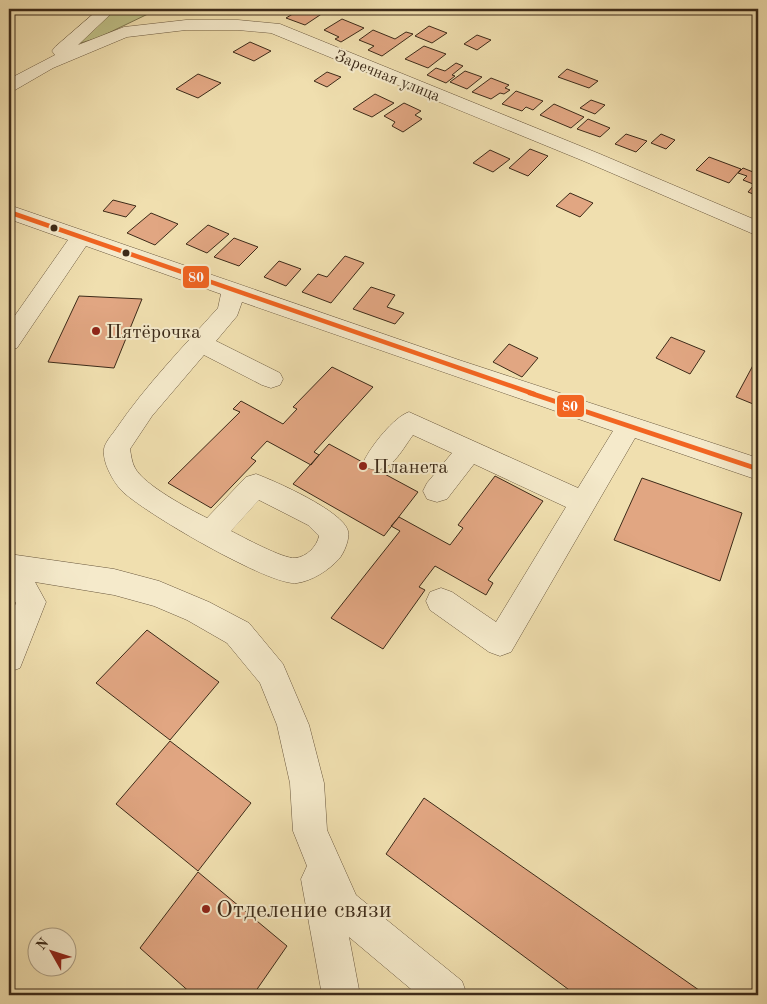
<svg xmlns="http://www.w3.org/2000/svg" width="767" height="1004" font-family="'Old Standard TT',serif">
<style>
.green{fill:#bfc087;stroke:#7e7650}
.building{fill:#e1a682;stroke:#3d2b19}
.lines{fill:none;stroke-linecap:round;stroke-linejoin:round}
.minor-casing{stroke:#6a583e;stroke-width:1}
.minor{fill:#f5eacb;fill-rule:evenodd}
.bus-1-far1-casing{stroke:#f5eacb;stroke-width:8}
.bus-1-casing{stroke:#f5eacb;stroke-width:9}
.bus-1-far1{stroke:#f26522;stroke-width:4.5}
.bus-1{stroke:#f26522;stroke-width:5}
.bus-dot{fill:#3d2b19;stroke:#f5eacb;stroke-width:2}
.poi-dot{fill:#8f2418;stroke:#f5eacb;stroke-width:2}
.labels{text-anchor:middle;stroke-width:4;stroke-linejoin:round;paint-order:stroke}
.far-street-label{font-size:16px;fill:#3d2b19;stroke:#f5eacb}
.poi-label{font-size:20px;fill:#3d2b19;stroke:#f5eacb;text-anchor:start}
.near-poi-label{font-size:24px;fill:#3d2b19;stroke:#f5eacb;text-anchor:start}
.line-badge{stroke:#f5eacb;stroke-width:2}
.badge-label{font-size:14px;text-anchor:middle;font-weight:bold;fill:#fff}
</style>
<rect width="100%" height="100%" fill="#f0dfaf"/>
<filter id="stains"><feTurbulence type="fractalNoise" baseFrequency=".004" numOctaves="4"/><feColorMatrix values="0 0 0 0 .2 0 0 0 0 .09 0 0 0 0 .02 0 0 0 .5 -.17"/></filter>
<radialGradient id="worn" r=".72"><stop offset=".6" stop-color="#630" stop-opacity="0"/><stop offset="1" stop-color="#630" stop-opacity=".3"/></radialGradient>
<path class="green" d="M114 9H154L150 13 98 38 77 44Z"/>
<path class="building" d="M301 9H329L305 25 286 18Z
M342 19 364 28 341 42 335 39 339 37 324 30Z
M429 26 447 33 432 43 415 36Z
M373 30 395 39 406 32 413 34 382 56 368 50 374 46 359 40Z
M477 35 491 40 477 50 464 44Z
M250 42 271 51 254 61 233 52Z
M424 46 446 54 428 68 405 59Z
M456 63 463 66 452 75 455 76 446 83 427 75 436 68 445 71Z
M567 69 598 81 589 88 558 77Z
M465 71 482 77 467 89 450 82Z
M327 72 341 77 327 87 314 81Z
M198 74 221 83 198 98 176 89Z
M491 78 509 85 505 88 510 90 504 94 500 93 491 99 472 92Z
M516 91 543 101 533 110 526 107 522 111 502 104Z
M375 94 394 103 372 117 353 109Z
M591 100 605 105 595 114 580 108Z
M404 103 421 111 415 115 422 119 403 132 392 126 395 122 384 116Z
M554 104 584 117 571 128 540 115Z
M588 119 610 128 600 137 577 129Z
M626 134 647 141 636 152 615 144Z
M661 134 675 140 666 149 651 143Z
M530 149 548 156 528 176 509 168Z
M490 150 510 159 493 172 473 163Z
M709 157 741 169 729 183 696 170Z
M743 168 758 174V179L753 184 743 180 747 176 738 173Z
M758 180V196L748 192Z
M570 193 593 203 580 217 556 206Z
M113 200 136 206 126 217 103 211Z
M151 213 178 224 155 245 127 233Z
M208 225 229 234 207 253 186 244Z
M234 238 258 247 239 266 214 257Z
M345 256 364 263 331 303 302 292 318 274 327 277Z
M279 261 301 269 286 286 264 277Z
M371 287 395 295 387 307 404 313 395 324 353 309Z
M79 296 142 299 114 368 48 362Z
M671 337 705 351 690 374 656 358Z
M509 344 538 358 522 377 493 362Z
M758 356V406L736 397Z
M332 367 373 387 314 452 319 455 311 465 267 441 251 458 256 461 211 508 168 483 240 412 233 409 241 401 283 424 297 409 293 407Z
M329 444 418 492 384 536 293 484Z
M495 476 543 501 488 580 493 583 486 595 435 566 419 587 425 590 383 649 331 618 400 531 391 526 399 517 450 545 463 528 458 525Z
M642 478 742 513 720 581 614 540Z
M147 630 219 682 170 740 96 683Z
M170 741 251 803 198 871 116 804Z
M424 798 706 995H576L386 854Z
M198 872 287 946 253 995H193L140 948Z"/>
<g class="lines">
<defs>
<path id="minor" d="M99 9H116L78 45 124 27 186 20H238L280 24 600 154 758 221V236L586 162 271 33 238 30H186L127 37 53 68 15 90 9 91V79L55 55 52 51 55 47Z
M9 205 459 360 758 458V480L635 438 511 652 500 656 489 652 430 610 426 601 430 592 441 588 452 592 496 622 566 507 474 464 447 499 437 502 427 499 423 491 427 483 452 453 413 435C401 451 390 476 368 468L364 461C371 446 394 417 409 412L578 488 613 431 242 302 237 316 216 341 280 373 283 379 280 385 271 388 262 385 204 355 152 416 130 449C131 455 132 463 135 468 144 485 189 509 207 518L246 477 256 474C275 481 343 511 348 531 350 539 344 553 339 559 329 570 312 581 297 583 271 587 141 511 121 490 113 481 102 462 104 449 105 442 112 435 116 429 146 385 183 347 218 308L221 294 86 246 17 348 9 350V324L68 240 9 219ZM259 500 308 525 319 536C317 546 307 557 295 558 283 559 243 537 231 531Z
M9 554 114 569 159 581 209 602 249 623 283 664 309 725 324 783 327 830 356 895 462 981 467 995H418L349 937 360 995H322L301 879 307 866 293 831 290 783 277 725 260 683 227 643 187 620 154 606 114 595 35 582 46 602 20 668 9 672V620L16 603 9 593Z"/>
</defs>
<use href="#minor" class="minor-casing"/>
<use href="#minor" class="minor"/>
<defs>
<path id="bus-1-far1" d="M9 212 534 394"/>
<path id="bus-1" d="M530 393 758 469"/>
</defs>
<use href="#bus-1-far1" class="bus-1-far1-casing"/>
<use href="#bus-1" class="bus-1-casing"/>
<use href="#bus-1-far1" class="bus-1-far1"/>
<use href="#bus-1" class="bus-1"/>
</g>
<g class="bus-dot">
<circle cx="54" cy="228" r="4.5"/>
<circle cx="126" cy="253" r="4.5"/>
</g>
<g class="poi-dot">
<circle cx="96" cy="331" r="5"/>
<circle cx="363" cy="466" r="5"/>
<circle cx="206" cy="909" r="5"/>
</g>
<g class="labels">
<g class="far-street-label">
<text transform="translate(388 75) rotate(22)" y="6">Заречная улица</text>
</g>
<g class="poi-label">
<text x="106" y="338">Пятёрочка</text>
<text x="373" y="473">Планета</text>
</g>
<g class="near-poi-label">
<text x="216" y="917">Отделение связи</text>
</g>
</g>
<g class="line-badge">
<rect x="182" y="265" width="28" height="24" rx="5" fill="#f26522"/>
<rect x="556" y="394" width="29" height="24" rx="5" fill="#f26522"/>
</g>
<g class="badge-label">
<text x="196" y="282">80</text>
<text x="570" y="411">80</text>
</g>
<rect width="767" height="1004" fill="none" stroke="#f0dfaf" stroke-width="30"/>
<rect x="10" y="10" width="747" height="984" fill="none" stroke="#3d2b19" stroke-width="2.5"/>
<rect x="15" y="15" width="737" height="974" fill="none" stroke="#3d2b19"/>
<g transform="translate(52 952) rotate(309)"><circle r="24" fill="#f5eacb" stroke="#ab9e84"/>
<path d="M0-4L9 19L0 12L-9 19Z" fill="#8f2418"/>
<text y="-8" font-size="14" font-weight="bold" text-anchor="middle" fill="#3d2b19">N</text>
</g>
<rect width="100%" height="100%" filter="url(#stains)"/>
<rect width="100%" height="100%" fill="url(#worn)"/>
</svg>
